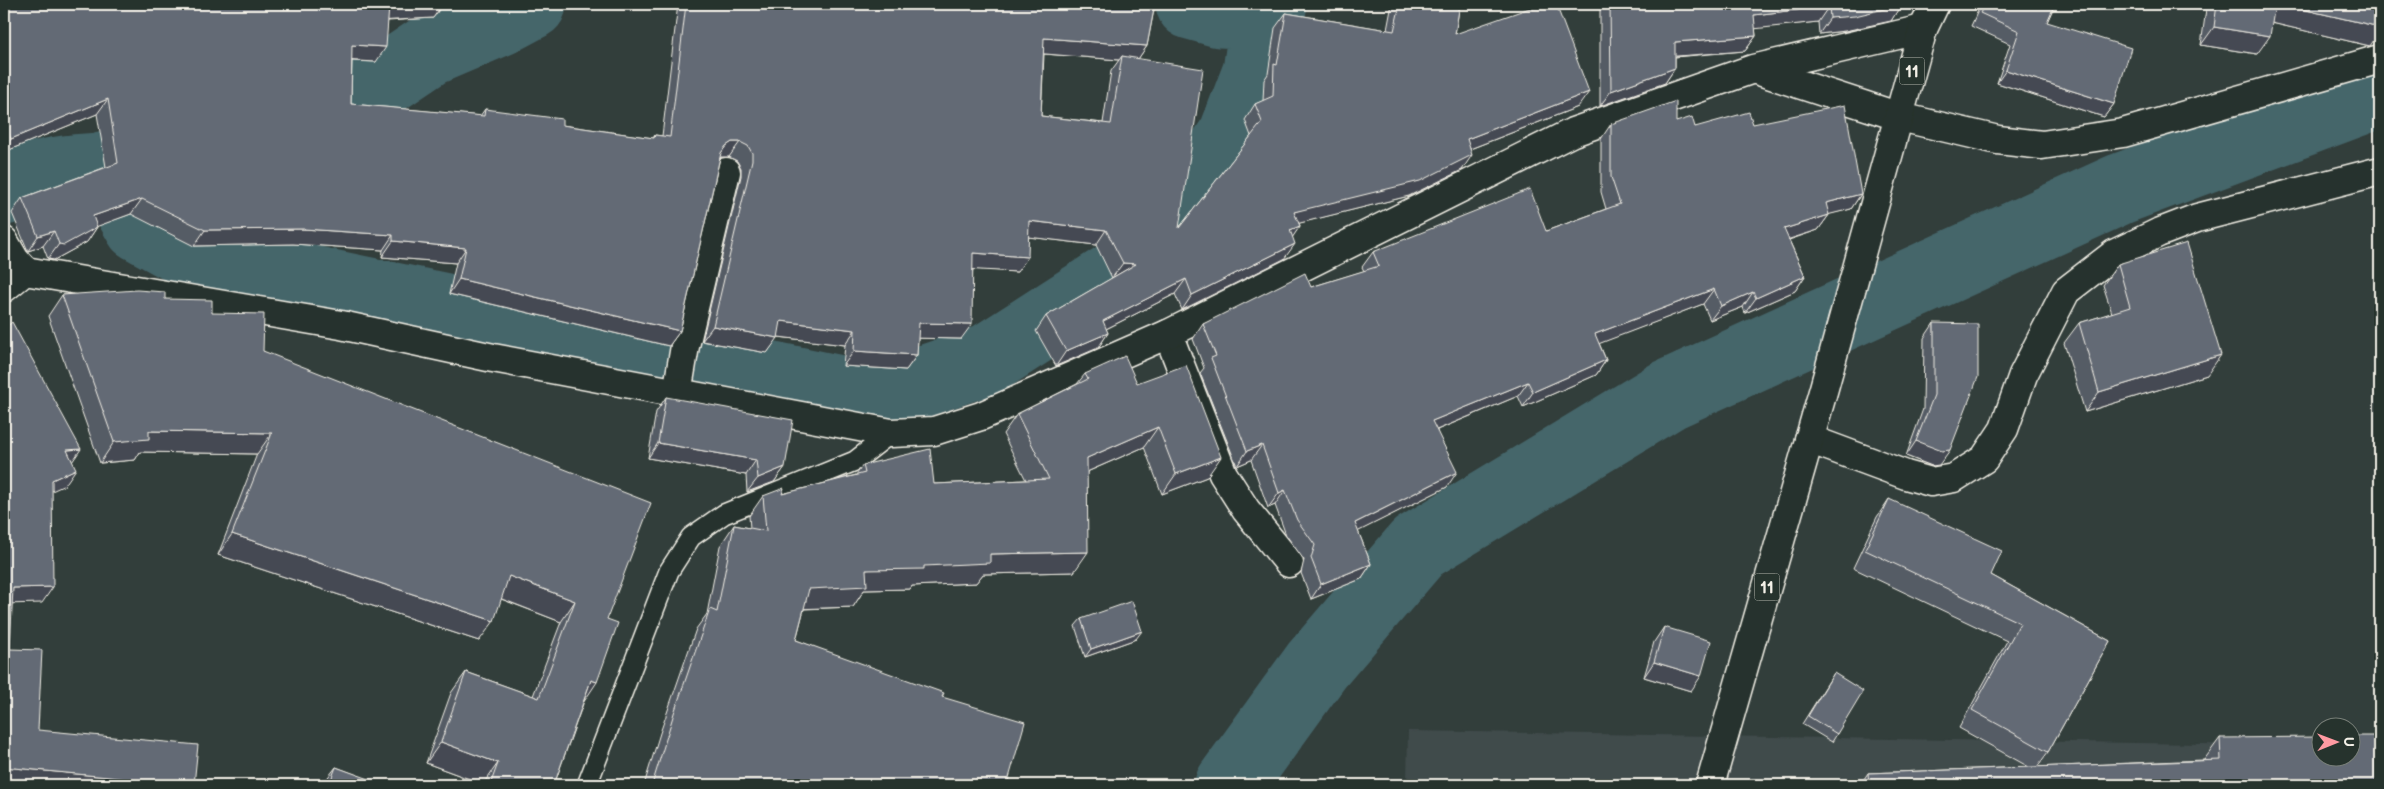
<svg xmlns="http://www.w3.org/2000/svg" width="2384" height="789" font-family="'Balsamiq Sans',sans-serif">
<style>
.built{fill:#414b4c}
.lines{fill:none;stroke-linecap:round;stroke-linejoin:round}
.river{stroke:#45666b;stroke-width:71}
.lane-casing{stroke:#f4f1e8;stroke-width:22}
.street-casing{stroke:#f4f1e8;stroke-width:31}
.secondary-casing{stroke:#f4f1e8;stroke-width:31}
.highway-casing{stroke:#f4f1e8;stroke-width:31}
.lane{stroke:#26332d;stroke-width:19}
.street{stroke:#26332d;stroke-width:28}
.secondary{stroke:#26332d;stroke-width:28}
.highway{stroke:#26332d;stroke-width:28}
.wall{fill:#555b65;stroke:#f4f1e8;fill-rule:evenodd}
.shaded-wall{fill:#454a52;stroke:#f4f1e8}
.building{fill:#636a75;stroke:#f4f1e8}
.labels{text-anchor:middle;stroke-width:4;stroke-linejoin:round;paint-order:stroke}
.shield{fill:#26332d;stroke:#b6b8b0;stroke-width:1}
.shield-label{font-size:16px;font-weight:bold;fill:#f4f1e8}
</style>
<rect width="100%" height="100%" fill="#323e3b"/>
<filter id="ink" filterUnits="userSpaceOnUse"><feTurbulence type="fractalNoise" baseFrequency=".02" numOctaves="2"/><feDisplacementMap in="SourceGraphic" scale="10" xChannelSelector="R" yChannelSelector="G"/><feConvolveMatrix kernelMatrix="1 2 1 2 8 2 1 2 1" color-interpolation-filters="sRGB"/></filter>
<g filter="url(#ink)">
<path class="built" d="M1408 731 2321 746 2322 756H2352L2361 785H1407Z"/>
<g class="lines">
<path class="river" d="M1191 4 1220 12 1266 14 1272 4
M267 156 308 132 428 51 501 20 531 4
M106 166 140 226 196 257 874 398 988 359 1157 250 1234 135 1258 72 1266 14
M4 190C47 166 106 166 155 170
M1230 785 1317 665 1418 547 1668 395 2120 189 2380 92"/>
<defs>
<path id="lane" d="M587 785 669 571 691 537 724 514 855 461 891 433"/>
<path id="street" d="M1900 117 1998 140 2042 145 2123 133 2380 59
M1168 334 1223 474 1246 510 1289 563
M677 393 685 346 726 172
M1809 439 1906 475 1931 482 1954 478 1984 459 2004 429 2023 375 2066 291 2114 254 2158 233 2197 218 2380 171"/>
<path id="secondary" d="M1753 69 1900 117
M4 241 15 260 25 271 341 325 493 358 891 433 934 431 981 416 1168 334 1573 132 1753 69 1923 29
M4 288 25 271"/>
<path id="highway" d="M1710 785 1824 388 1923 29 1935 4"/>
</defs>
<use href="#lane" class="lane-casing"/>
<use href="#street" class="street-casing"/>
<use href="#secondary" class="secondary-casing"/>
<use href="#highway" class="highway-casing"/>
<use href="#lane" class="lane"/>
<use href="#street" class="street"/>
<use href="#secondary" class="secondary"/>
<use href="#highway" class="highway"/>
</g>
<path class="wall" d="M4 4H443L433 18 388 21 376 62 352 61 351 104 480 116 485 109 562 125 653 138 655 135 662 136 678 4H1155L1147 46 1138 59 1179 228 1251 136 1245 120 1255 104 1263 101 1264 80 1268 74 1275 28 1286 13 1387 30 1392 4H1460L1455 34 1578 107 1470 149 1462 170 1409 196 1299 223 1300 226 1292 237 1284 259 1182 310 1175 294 1106 329 1108 333 1098 348 1056 366 1036 331 1046 316 1112 278 1096 245 1029 237 1017 272 973 269 961 339 918 338 917 355 906 370 843 366 845 345 778 337 767 353 702 341 741 176V168L737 161 729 157 720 158 680 331 669 346 449 294 456 263 382 257 383 250 293 244 194 246 131 214 97 226V227L87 242 54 260 48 259 43 246 28 251 12 213 22 198 106 167 97 114 4 152ZM1044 54 1119 60 1111 71 1103 123 1041 116Z
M1600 4H1901L1891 21 1845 31 1819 34 1818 22 1755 28 1756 36 1745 51 1675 57V68L1665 83 1600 106Z
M1981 4H2055L2047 22 2114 104 2104 117 1997 83 2010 44 1971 26Z
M2189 4H2380L2370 46 2272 23 2257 54 2201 45 2206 9Z
M1676 122 1695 127 1753 124 1861 194 1851 209 1829 214V215L1818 230 1789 240 1805 276 1795 291 1745 313 1743 307 1710 320 1703 304 1599 343 1606 360 1596 375 1523 407 1518 396 1437 430 1447 487 1358 531 1371 564 1361 579 1311 599 1301 573 1304 560 1286 535 1275 505 1268 508 1251 460 1237 466 1200 373 1204 368 1193 339 1203 324 1311 287 1364 271 1362 267 1373 252 1546 231 1606 209 1601 192V139L1611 124Z
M2118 264 2207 375 2085 412 2064 343 2079 323 2112 313 2103 285Z
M62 295 165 299 212 313 263 351 607 619 584 701 554 785H483V784L426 763 451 693 466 672 533 696 561 622 501 599 479 641 218 555 257 454 140 452 135 460 100 463 48 316Z
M1934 323 1939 465 1932 466 1906 456 1923 409 1924 338Z
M1085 374 1137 383 1207 477 1162 494 1144 447 1087 472 1074 572 983 574 976 583 912 586 910 589 864 590 853 607 804 609 796 640 942 697 1007 785H644L660 733 696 629 707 614 720 546 734 525 750 528 749 516 763 496 782 494 856 475 863 465 934 484 1026 480 1003 434 1017 414 1077 384Z
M666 397 785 467 774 482 747 492 746 475 648 458 656 412Z
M1889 499 1991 575 2110 641 2048 752 2037 767 2204 760 2220 738 2376 785H1860L1868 773 2029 767 1959 728 2007 641 1853 568 1877 517Z
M1081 619 1136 639 1085 657 1075 626Z
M1664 627 1691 691 1644 677 1654 642Z
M1834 673 1837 734 1832 742 1802 724Z
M336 767 383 785H324L325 781Z"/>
<path class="shaded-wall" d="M424 4H443L433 18 378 21 389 6Z
M2189 4H2210L2206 9Z
M2275 4H2280L2380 27V31L2370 46 2263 21Z
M1901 5 1891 21 1845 31 1819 34 1830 18Z
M1829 6 1818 22 1744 30 1754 15Z
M2214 27 2270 36 2257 54 2201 45Z
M1756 36 1745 51 1664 57 1675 42Z
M1044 38 1147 46 1136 62 1122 56 1119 60 1033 53Z
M352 45 386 47 376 62 341 60Z
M1675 68 1665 83 1600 106 1611 91Z
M2006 70 2114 104 2104 117 1997 83Z
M1589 92 1578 107 1457 154 1467 139Z
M108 99 97 114 4 152V148L11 139Z
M732 142H740L729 157H721L715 161 726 146Z
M1472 155 1462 170 1409 196 1284 227 1294 212Z
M1861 194 1851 209 1815 218 1826 203Z
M142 199 131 214 82 232 93 216Z
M1829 215 1818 230 1774 244 1784 229Z
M1029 221 1106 230 1096 245 1019 236Z
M1300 226 1290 241V230Z
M97 227 87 242 54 260 48 259 59 244Z
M303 229 393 235 383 250 293 244 194 246 205 230Z
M54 231 43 246 28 251 38 236Z
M393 241 466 248 456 263 382 257Z
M1295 244 1284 259 1182 310 1192 295Z
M973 253 1028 257 1017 272 962 269Z
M1123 263 1136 264 1112 278Z
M1805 276 1795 291 1745 313 1756 298Z
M459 279 680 331 669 346 449 294Z
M1186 279 1175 294 1092 336 1103 321Z
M1714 289 1703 304 1585 349 1595 334Z
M1753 292 1743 307 1710 320 1721 306Z
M781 321 855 330 845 345 770 336Z
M919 323 972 324 961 339 908 338Z
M713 326 778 338 767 353 702 341Z
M1108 333 1098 348 1056 366 1066 351Z
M854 351 917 355 906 370 843 366Z
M2221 355 2207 375 2085 412 2099 392Z
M1606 360 1596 375 1523 407 1533 392Z
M1528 382 1518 396 1422 436 1432 421Z
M1158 427 1144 447 1073 478 1087 458Z
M149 431 272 433 257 454 140 452 135 460 100 463 114 442Z
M1916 441 1950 450 1939 465 1932 466 1906 456Z
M658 443 756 460 746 475 648 458Z
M1262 445 1251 460 1237 466 1247 451Z
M81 449 70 465 67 450Z
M1221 457 1207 477 1162 494 1176 474Z
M785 467 774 482 747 492 758 478Z
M76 469 65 485 41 496 52 480Z
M1457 472 1447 487 1345 538 1355 523Z
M1285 490 1275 505 1268 508 1279 493Z
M232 534 494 621 479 641 218 555Z
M1088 552 1074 572 983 574 976 583 912 586 910 589 864 590 853 607 795 609 809 589 866 570 990 554Z
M1371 564 1361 579 1311 599 1321 584Z
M509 576 575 601 561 622 494 596Z
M53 587 42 603 4 604 13 588Z
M1142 631 1136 639 1085 657 1091 649Z
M1654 662 1701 676 1691 691 1644 677Z
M591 680 597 682 583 703Z
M441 742 498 763 483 784 426 763Z
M4 767 139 780 135 785H21L4 784Z"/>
<path class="building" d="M4 4H424L389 6 386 47 352 45 351 104 484 116 485 109 562 119V125L654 138 655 135 670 137 686 4H1155L1147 46 1044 38 1041 116 1111 124 1122 56 1203 69 1179 228 1262 122 1255 104 1273 96 1274 64 1277 65 1286 13 1394 31 1400 4H1460L1455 34 1527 9 1551 4H1556L1589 92 1467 139 1472 155 1420 181 1294 212 1300 226 1290 230 1295 244 1192 295 1186 279 1103 321 1108 333 1066 351 1046 316 1136 264 1123 263 1106 230 1029 221 1028 257 973 253 972 324 919 323 917 355 854 351 855 330 781 321 778 338 713 326 752 160V153L748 146 740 142H732L726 146 721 153 680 331 459 279 466 248 393 241V235L303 229 205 230 142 199 93 216 97 227 64 245 59 244 54 231 38 236 22 198 118 163 108 99 11 139 4 123Z
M1610 4H1901V5L1855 16 1830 18 1829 6 1754 15 1756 36 1675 42V68L1611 91Z
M1985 4H2055L2047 22 2131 48 2114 104 2006 70 2019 31 1980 13Z
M2217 4H2275L2270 36 2214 27Z
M2280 4H2380V27Z
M1676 101V122L1692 117 1695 127 1749 112 1753 124 1845 105 1861 194 1826 203 1829 215 1784 229 1805 276 1756 298 1753 292 1721 306 1714 289 1595 334 1606 360 1533 392 1528 382 1432 421 1457 472 1355 523 1371 564 1321 584 1311 558 1315 545 1297 520 1285 490 1279 493 1262 445 1247 451 1211 358 1216 356 1203 324 1305 273 1311 287 1379 266 1373 252 1530 189 1546 231 1620 204 1611 177V124Z
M2187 243 2221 355 2099 392 2079 323 2130 307 2118 264Z
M137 290 165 292V299L212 300V313L264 314 263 351 651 503 607 619 618 623 597 682 591 680 554 785H490L498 763 441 742 466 672 539 698 575 601 509 576 494 621 232 534 272 433 149 431V439L114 442 62 295Z
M12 322 81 449 67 450 76 469 52 480 53 587 13 588 10 649 42 650 38 730 198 745 194 785H139V780L4 767V329Z
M1934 323 1978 324V377L1950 450 1942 451 1916 441 1934 395Z
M1125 356 1137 383 1186 365 1221 457 1176 474 1158 427 1087 458 1088 552 990 554V563L924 566V569L866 570 867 586 809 589 796 640 944 693 942 697 1025 722 1007 785H652L674 713 710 609 717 612 734 525 766 531 763 496 784 488 782 494 865 473 863 465 930 449 934 484 1049 479 1017 414 1088 379 1085 374Z
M666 397 793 420 785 467 758 478 756 460 658 443Z
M1889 499 2002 551 1991 575 2110 641 2048 752 1972 710 2020 623 1865 550Z
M1132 601 1142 631 1091 649 1081 619Z
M1664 627 1711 641 1701 676 1654 662Z
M1834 673 1863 691 1837 734 1808 716Z
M2352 736H2375L2376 785H1869L1868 773 2221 760 2220 738 2322 737V756H2352Z
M336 767 383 784V785H329Z"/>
</g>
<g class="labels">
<g class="shield">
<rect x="1899.5" y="57.5" width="25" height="27" rx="4"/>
<rect x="1754.5" y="573.5" width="25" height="27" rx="4"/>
</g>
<g class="shield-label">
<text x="1912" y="77">11</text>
<text x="1767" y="593">11</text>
</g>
</g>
<rect width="2384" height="789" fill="none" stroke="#26332d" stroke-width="20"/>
<rect x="10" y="10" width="2364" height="769" fill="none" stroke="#f4f1e8" stroke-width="2" filter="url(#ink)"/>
<g transform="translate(2336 742) rotate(89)"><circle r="24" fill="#26332d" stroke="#787f78"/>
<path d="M0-4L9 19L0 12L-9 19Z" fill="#ff9aa2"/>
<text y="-8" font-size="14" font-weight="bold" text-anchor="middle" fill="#f4f1e8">U</text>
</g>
</svg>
